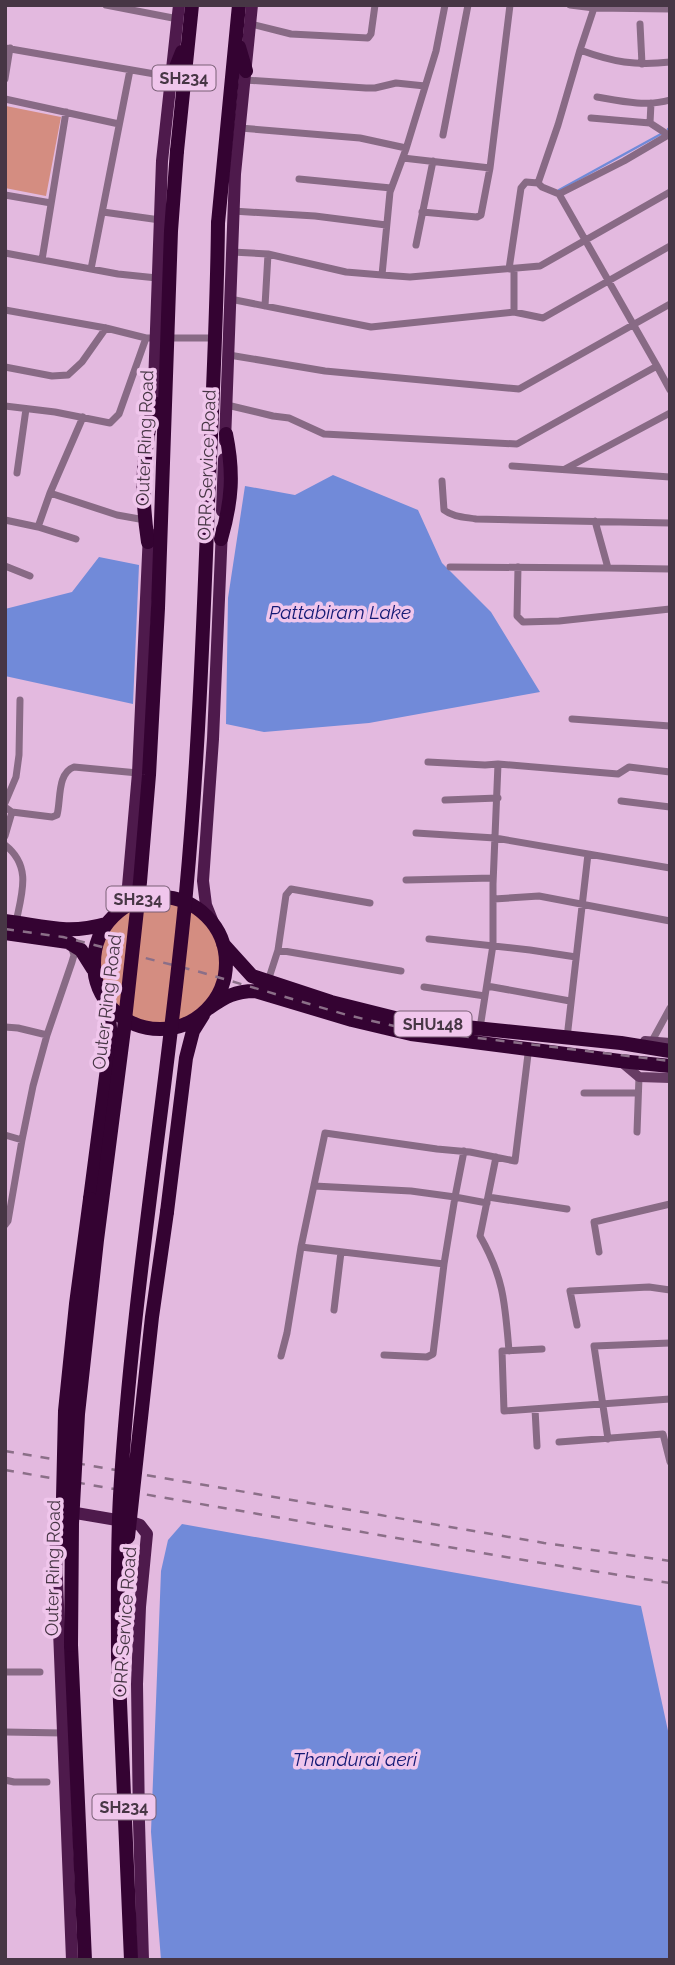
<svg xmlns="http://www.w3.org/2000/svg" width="675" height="1965" font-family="Raleway,sans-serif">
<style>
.green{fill:#d48d81}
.water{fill:#718ad9}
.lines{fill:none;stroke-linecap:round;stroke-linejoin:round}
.stream{stroke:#718ad9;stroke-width:2.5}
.street{stroke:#886a85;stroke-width:7}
.secondary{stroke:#673c64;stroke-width:10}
.primary{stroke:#4e1a4c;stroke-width:12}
.highway{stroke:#340332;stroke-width:14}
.rail{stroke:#8b6f88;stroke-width:2.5;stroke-dasharray:9 9;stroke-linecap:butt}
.highway-bridge{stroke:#340332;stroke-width:14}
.labels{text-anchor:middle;stroke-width:7;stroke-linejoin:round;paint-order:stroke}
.shield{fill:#f0c6ec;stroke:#7a6177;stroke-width:2}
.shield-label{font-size:16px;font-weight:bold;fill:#473645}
.street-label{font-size:18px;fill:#473645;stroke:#f0c6ec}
.water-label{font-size:19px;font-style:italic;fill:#131974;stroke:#f0c6ec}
</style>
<rect width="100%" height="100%" fill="#e3b9df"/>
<path class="green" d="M6 106 61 117 46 196 5 188Z
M98 963a61 61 0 1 1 122 0a61 61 0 1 1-122 0Z"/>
<path class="water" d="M333 475 418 510 442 563 491 612 540 692 369 723 264 732 226 724 228 598 245 486 295 495Z
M99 557 139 565 133 704 5 676V609L72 592Z
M182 1524 641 1606 670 1740V1960H161L151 1832 161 1571 168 1540Z"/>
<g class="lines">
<path class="stream" d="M668 129 670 128
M559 190 661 134"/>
<path class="street" d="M106 5 178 19
M445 5 436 51 406 149 390 192 382 275 410 277 540 266 670 192
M570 5 594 8 670 9
M251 24 291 34 368 38 371 34 375 5
M640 24 642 64
M5 48 172 77
M580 50 594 8
M5 79 10 48
M245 80 366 88H375L396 83 425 86
M597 97C620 101 646 107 670 100
M5 99 119 124
M591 118 650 123 670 136
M650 123 651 103
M240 128 360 138 406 148
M443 135 468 5
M403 158 490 168
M299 179 391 188
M559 194 624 161 670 134
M5 195 51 203
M233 211 315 216 386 225
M103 212 160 220
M422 212 477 217 481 215 490 168 510 5
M416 245 433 161
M232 252 268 254 346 272 382 275
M5 253 118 274 157 278
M42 260 66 112
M91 269 130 70
M509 269 521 188 526 182 538 183
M514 269V312
M230 299 371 327 514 312 543 318 670 246
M265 306 268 254
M5 310 106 328 146 338H215
M229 355 325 371 519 389 670 304
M657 366 670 390
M5 367 52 376 68 375 82 362 106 328
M227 405 273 416 289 418 324 434 517 444 657 366 559 194 542 187 538 183 558 125 580 50C613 62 635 66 670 62
M5 406 55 412 110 423 119 414 146 338
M512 466 670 477
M565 469 670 413
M17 473 26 409
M442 481 444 510C453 517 465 517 476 519L670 523
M50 493 117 515 145 520
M5 520 38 527 50 493 83 417
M38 527 76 539
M5 566 30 576
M450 567 608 568 595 521
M518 567 517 616 523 622 559 621 670 609
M608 568 670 569
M572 719 670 726
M428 762 485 765 498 764
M445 800 498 798
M621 801 670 807
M5 803 16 777 19 755 20 700
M5 807 12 812 5 836
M12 812 52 817 57 815C61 800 57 773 74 767L138 773
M416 833 495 838 670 868
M5 845C32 866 22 893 16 922
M406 880 493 878
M494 899 539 896 670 921
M429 939 530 950 576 957
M278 950 286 895 291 889 370 903
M268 981 278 950 401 971
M487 986 570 1001
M424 987 485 996
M5 1027 18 1028 47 1035 33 1086 22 1140 5 1135
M480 1028 493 945V884L498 764 618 774 629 767 670 772
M47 1035 72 962 74 955 71 946
M567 1038 588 854
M652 1041 670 1008
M584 1093H638
M637 1132 639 1077
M464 1151 455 1197 487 1203
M496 1157 480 1236C504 1278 505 1304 509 1351
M314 1186 411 1191 455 1197 444 1264
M488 1197 567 1209
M5 1225 8 1221 22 1140
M301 1247 325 1133 437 1149 470 1152 515 1161 529 1046
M599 1252 594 1222 670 1204
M334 1310 341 1252
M577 1325 570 1291 649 1287 670 1290
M542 1349 502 1351 504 1411 670 1399
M281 1356 287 1333 301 1247 444 1264 433 1354 427 1357 384 1355
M535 1409 537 1446
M608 1439 594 1346 670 1343
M559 1442 663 1434 670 1462
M5 1672H40
M5 1732 63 1733
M5 1780 14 1782H47"/>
<path class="secondary" d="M645 1041 670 1043
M620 1061 639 1077 670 1078"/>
<path class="primary" d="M153 413 162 161 179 5
M225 441 235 174 252 5
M222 511 224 459
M117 913 123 903 128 886 138 773 149 533
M214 925 206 905 203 881 213 739 222 529
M72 1960 55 1529 59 1516 70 1512 134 1523 140 1525 147 1534 140 1607 137 1684 139 1822 143 1960"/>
<path class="highway" d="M239 47 246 71
M172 77 182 52
M177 151 192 5
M218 223 239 5
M221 539C232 501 234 473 226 434
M148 542C140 489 143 455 154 403
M94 963a66 66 0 1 1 132 0a66 66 0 1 1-132 0Z
M5 921C44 926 67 935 106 924
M5 933 68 942 81 950 93 969
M223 944 252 976 331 1002 407 1021 621 1043 670 1051
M209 1008C225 997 235 991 255 991L352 1020 411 1034 620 1061 670 1066
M90 1199 111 1038 109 1017 104 1003
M167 1212 186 1058 193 1031 203 1015
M71 1645 85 1960
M118 1655 131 1960"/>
<path class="rail" d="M5 929 63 937 200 972 347 1015 411 1030 670 1061
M5 1451 544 1543 670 1561
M5 1470 529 1561 670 1583"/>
<path class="highway-bridge" d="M128 1537 152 1317 167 1212
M62 1542 65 1411 76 1304 90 1199
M71 1645 72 1523 78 1414 97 1240 124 1029 140 882 149 775 158 608 171 231 177 151
M118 1655C118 1602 117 1549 120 1496 132 1294 167 1094 186 893 198 764 203 634 208 504 212 410 217 317 218 223"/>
</g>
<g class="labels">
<g class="shield">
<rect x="152.5" y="65.5" width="63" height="25" rx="5"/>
<rect x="106.5" y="886.5" width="63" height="25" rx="5"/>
<rect x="394.5" y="1011.5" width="77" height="25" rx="5"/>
<rect x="92.5" y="1794.5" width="63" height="25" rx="5"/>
</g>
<g class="shield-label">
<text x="184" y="84">SH234</text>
<text x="138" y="905">SH234</text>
<text x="433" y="1030">SHU148</text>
<text x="124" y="1813">SH234</text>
</g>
<g class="street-label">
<text transform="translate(145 438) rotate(-88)" y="6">Outer Ring Road</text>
<text transform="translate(207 465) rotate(-88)" y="6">ORR Service Road</text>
<text transform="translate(107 1002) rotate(-83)" y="6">Outer Ring Road</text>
<text transform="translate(53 1568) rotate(-89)" y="6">Outer Ring Road</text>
<text transform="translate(125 1622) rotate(-86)" y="6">ORR Service Road</text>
</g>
<g class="water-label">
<text x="340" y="619">Pattabiram Lake</text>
<text x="355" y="1766">Thandurai aeri</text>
</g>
</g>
<rect width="675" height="1965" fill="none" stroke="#473645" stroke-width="14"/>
</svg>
